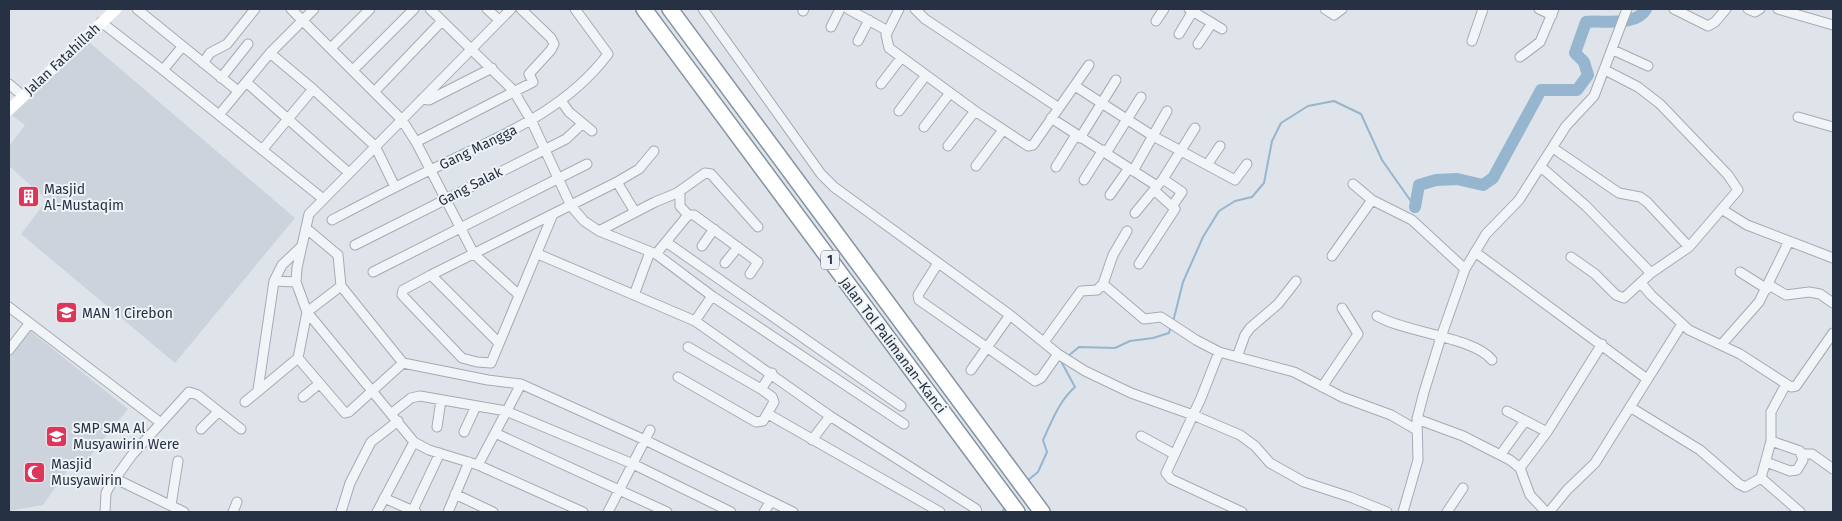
<svg xmlns="http://www.w3.org/2000/svg" width="1842" height="521" font-family="'Fira Sans',sans-serif">
<style>
.built{fill:#cdd3dc}
.lines{fill:none;stroke-linecap:round;stroke-linejoin:round}
.stream{stroke:#96b5ce;stroke-width:2}
.river{stroke:#96b5ce;stroke-width:12}
.street-casing{stroke:#a4abb5;stroke-width:11}
.highway-casing{stroke:#8592a2;stroke-width:18}
.street{stroke:#f2f5f8;stroke-width:9}
.secondary{stroke:#fff;stroke-width:11}
.highway{stroke:#fff;stroke-width:15}
.labels{text-anchor:middle;stroke-width:4;stroke-linejoin:round;paint-order:stroke}
.shield{fill:#eff3f7;stroke:#626c79;stroke-width:1}
.shield-label{font-size:12px;font-weight:bold;fill:#263243}
.street-label{font-size:14px;fill:#263243;stroke:#eff3f7}
.poi-label{font-size:14px;fill:#263243;stroke:#eff3f7;text-anchor:start}
</style>
<rect width="100%" height="100%" fill="#dfe4ea"/>
<path class="built" d="M89 42 295 218 175 363 21 234 47 200 9 166V146L25 125 10 114Z
M28 329 128 409 79 470 72 464 43 505 9 511V352Z"/>
<g class="lines">
<path class="stream" d="M1173 322 1183 282 1203 237 1219 211 1235 201 1252 197 1264 183 1272 141 1281 123 1308 106 1334 101 1361 114 1382 160 1415 207
M1067 357 1079 347 1115 348 1130 341 1153 338 1169 333 1171 326
M1027 481 1038 472 1047 452 1043 440C1052 421 1059 401 1075 387L1062 363 1064 360
M1002 512 1005 508"/>
<path class="river" d="M1415 207 1419 185 1436 180 1457 179 1483 185 1493 178 1541 90H1577L1588 75 1584 62 1575 53 1586 22C1604 20 1636 27 1646 9"/>
<defs>
<path id="street" d="M137 9 238 91
M291 9 402 120 416 142 474 254 519 295
M430 9 513 90 532 122 571 206 584 221 599 231 656 254 712 296 695 321
M487 9 499 20
M511 9 309 214 297 268 296 282 307 312 414 442 429 450 478 465 583 512
M703 9 821 174 834 187 1010 315 1058 354 1085 371 1131 393 1193 415 1240 435 1255 446 1270 463 1304 482 1350 497 1387 512
M848 9 888 31
M899 9 886 35 889 48 975 111 1028 146 1033 145 1089 65
M915 9 925 19 1059 108
M1189 9 1222 29
M1325 9 1334 15 1342 9
M1539 9 1552 15
M1674 9 1708 26 1715 22 1726 9
M1748 9 1755 12 1760 9
M1778 9 1833 25
M803 11 804 9
M1156 21 1164 9
M101 22 163 70
M831 27 840 9
M1179 34 1193 11
M858 41 869 20
M1472 41 1483 9
M1198 44 1212 23
M182 47 163 70 322 198
M331 48 370 9
M1613 50 1648 66
M270 53 313 89 375 146 395 187
M1520 57 1540 42 1554 9
M203 63 210 53 227 44 255 9
M353 70 414 9
M221 78 248 44
M246 82 349 173
M9 84 23 96
M881 84 901 58
M1075 86 1153 136 1235 180 1247 164
M375 91 442 21
M422 99 429 100 492 68
M562 102 569 112 592 131
M899 111 926 75
M219 115 270 53 314 9
M1798 117 1833 127
M1051 118 1157 186
M924 127 950 93
M1080 138 1116 80
M416 142 533 82 529 74 551 50 554 44 551 38 521 9
M948 146 975 111
M1553 148 1619 193 1640 197 1647 202 1689 247
M262 150 313 89
M1106 153 1141 97
M1207 165 1220 146
M976 166 1003 130
M1056 167 1076 135
M1541 167 1586 206 1651 273
M1133 171 1167 111
M1163 179 1182 192 1173 205
M1084 180 1103 150
M617 182 635 212
M1353 184 1372 200 1412 220 1465 269
M680 191V206L688 215H694L758 262 750 274
M1110 195 1129 168
M1723 210 1747 225 1833 258
M1135 213 1163 179 1195 128
M553 214 491 363 477 362 462 358 402 295 403 290 431 275 617 182 639 169 654 151
M332 220C368 201 404 182 441 165 503 135 566 110 608 54L575 9
M599 231 655 202 677 193 705 173 711 174 758 227
M666 242 901 406
M355 245 566 139 582 124
M702 246 714 229
M1475 252 1647 379
M538 254 695 321 830 416 976 509 977 512
M656 254 688 215
M1332 256 1372 200
M1571 257 1595 274 1616 295 1624 298 1651 273 1689 247 1738 190 1728 175 1660 104 1638 87 1605 70
M725 263 738 247
M938 263 918 295 919 300 1035 381 1041 378 1058 354
M1139 264 1175 209 1154 190
M373 272 587 164
M1740 272 1767 289
M431 275 499 343
M274 281 282 265 302 246
M1641 283 1651 295 1689 330 1740 354 1791 387 1796 386 1833 333
M1103 284 1113 255 1127 231
M1769 285 1786 295 1809 292 1820 294 1833 303
M341 286 403 363 488 380 521 384 645 440 793 512
M634 295 650 252
M712 296 904 424
M9 307 161 423
M1377 316C1406 333 1474 337 1492 360
M1044 342 1081 291 1097 290 1103 284 1144 319 1161 317 1196 340 1219 352 1294 372 1342 397 1391 415 1417 430
M1722 344 1759 302 1789 241
M9 350 29 324
M1219 352 1201 398 1166 473 1171 479 1242 512
M1237 357 1245 335 1250 328 1278 304 1296 281
M298 358 345 413 349 412 403 363
M971 370 1010 315
M678 377 756 422 763 421 774 402 772 397 761 389 688 347
M1322 387 1358 334 1342 308
M761 389 772 373
M258 390 274 281 296 282
M303 397 319 384
M245 402 298 358 307 312 341 286 338 255 307 229
M1630 407 1700 450 1739 484 1745 487 1761 478 1771 441V412L1786 384
M1507 411 1547 432
M392 413 411 398 420 396 506 411 633 464 731 512
M768 414 940 512
M1417 419 1463 436 1510 460 1520 468 1530 495 1546 512
M437 427 441 400
M201 429 218 412
M464 432 476 406
M495 433 521 384
M1141 436 1174 454
M812 440 830 416
M1501 454 1525 421
M1803 454H1812L1833 469
M1766 462 1790 471 1797 470 1803 460 1800 451 1771 441
M478 465 495 433 667 512
M1520 468 1547 432 1602 344
M1761 478 1800 512
M116 479 184 512
M455 494 493 512
M384 498 416 512
M171 505 178 461
M105 512 106 493 109 487 132 455 189 392 198 395 241 429
M233 512 237 502
M341 512 350 483 371 442 398 421
M377 512 414 442
M412 512 440 453
M448 512 469 462
M608 512 650 430
M764 512 771 501
M1403 512 1418 460 1417 419 1424 392 1441 337 1465 269 1486 234 1519 200 1566 126 1594 96 1627 9
M1447 512 1463 488
M1549 512 1567 490 1595 463 1682 324"/>
<path id="highway" d="M644 9 1017 512
M670 9 1042 512"/>
</defs>
<use href="#street" class="street-casing"/>
<use href="#highway" class="highway-casing"/>
<use href="#street" class="street"/>
<path class="secondary" d="M9 110 116 9"/>
<use href="#highway" class="highway"/>
</g>
<defs>
<symbol id="building-square" viewBox="-11 -11 22 22"><rect x="-9" y="-9" width="18" height="18" rx="4" fill="#dc375a" stroke="#eff3f7"/><path d="M-4-6H4V6H1V3H-1V6H-4ZM-2.5-4.3h1.7v1.8h-1.7ZM.8-4.3h1.7v1.8H.8ZM-2.5-1h1.7V.8h-1.7ZM.8-1h1.7V.8H.8Z" fill="#fff"/></symbol>
<symbol id="school-square" viewBox="-11 -11 22 22"><rect x="-9" y="-9" width="18" height="18" rx="4" fill="#dc375a" stroke="#eff3f7"/><path d="M0-5L7-2L0 1L-7-2ZM-4 1L0 2.5L4 1V4Q0 6-4 4Z" fill="#fff"/></symbol>
<symbol id="mosque-square" viewBox="-11 -11 22 22"><rect x="-9" y="-9" width="18" height="18" rx="4" fill="#dc375a" stroke="#eff3f7"/><path d="M3.5-4.9A6 6 0 1 0 3.5 4.9A5 5 0 1 1 3.5-4.9Z" fill="#fff"/></symbol>
</defs>
<g fill-rule="evenodd">
<use href="#building-square" x="16" y="184" width="25" height="25"/>
<use href="#school-square" x="54" y="300" width="25" height="25"/>
<use href="#school-square" x="44" y="424" width="25" height="25"/>
<use href="#mosque-square" x="22" y="460" width="25" height="25"/>
</g>
<g class="labels">
<rect class="shield" x="821" y="250.5" width="18" height="19" rx="4"/>
<g class="shield-label">
<text x="830" y="264">1</text>
</g>
<g class="street-label">
<text transform="translate(62 59) rotate(-43)" y="5">Jalan Fatahillah</text>
<text transform="translate(478 147) rotate(-26)" y="5">Gang Mangga</text>
<text transform="translate(470 186) rotate(-27)" y="5">Gang Salak</text>
<text transform="translate(893 345) rotate(53)" y="5">Jalan Tol Palimanan–Kanci</text>
</g>
<g class="poi-label">
<text x="44" y="194">Masjid<tspan x="44" dy="16">Al-Mustaqim</tspan></text>
<text x="82" y="318">MAN 1 Cirebon</text>
<text x="73" y="433">SMP SMA Al<tspan x="73" dy="16">Musyawirin Were</tspan></text>
<text x="51" y="469">Masjid<tspan x="51" dy="16">Musyawirin</tspan></text>
</g>
</g>
<rect width="1842" height="521" fill="none" stroke="#263243" stroke-width="20"/>
</svg>
